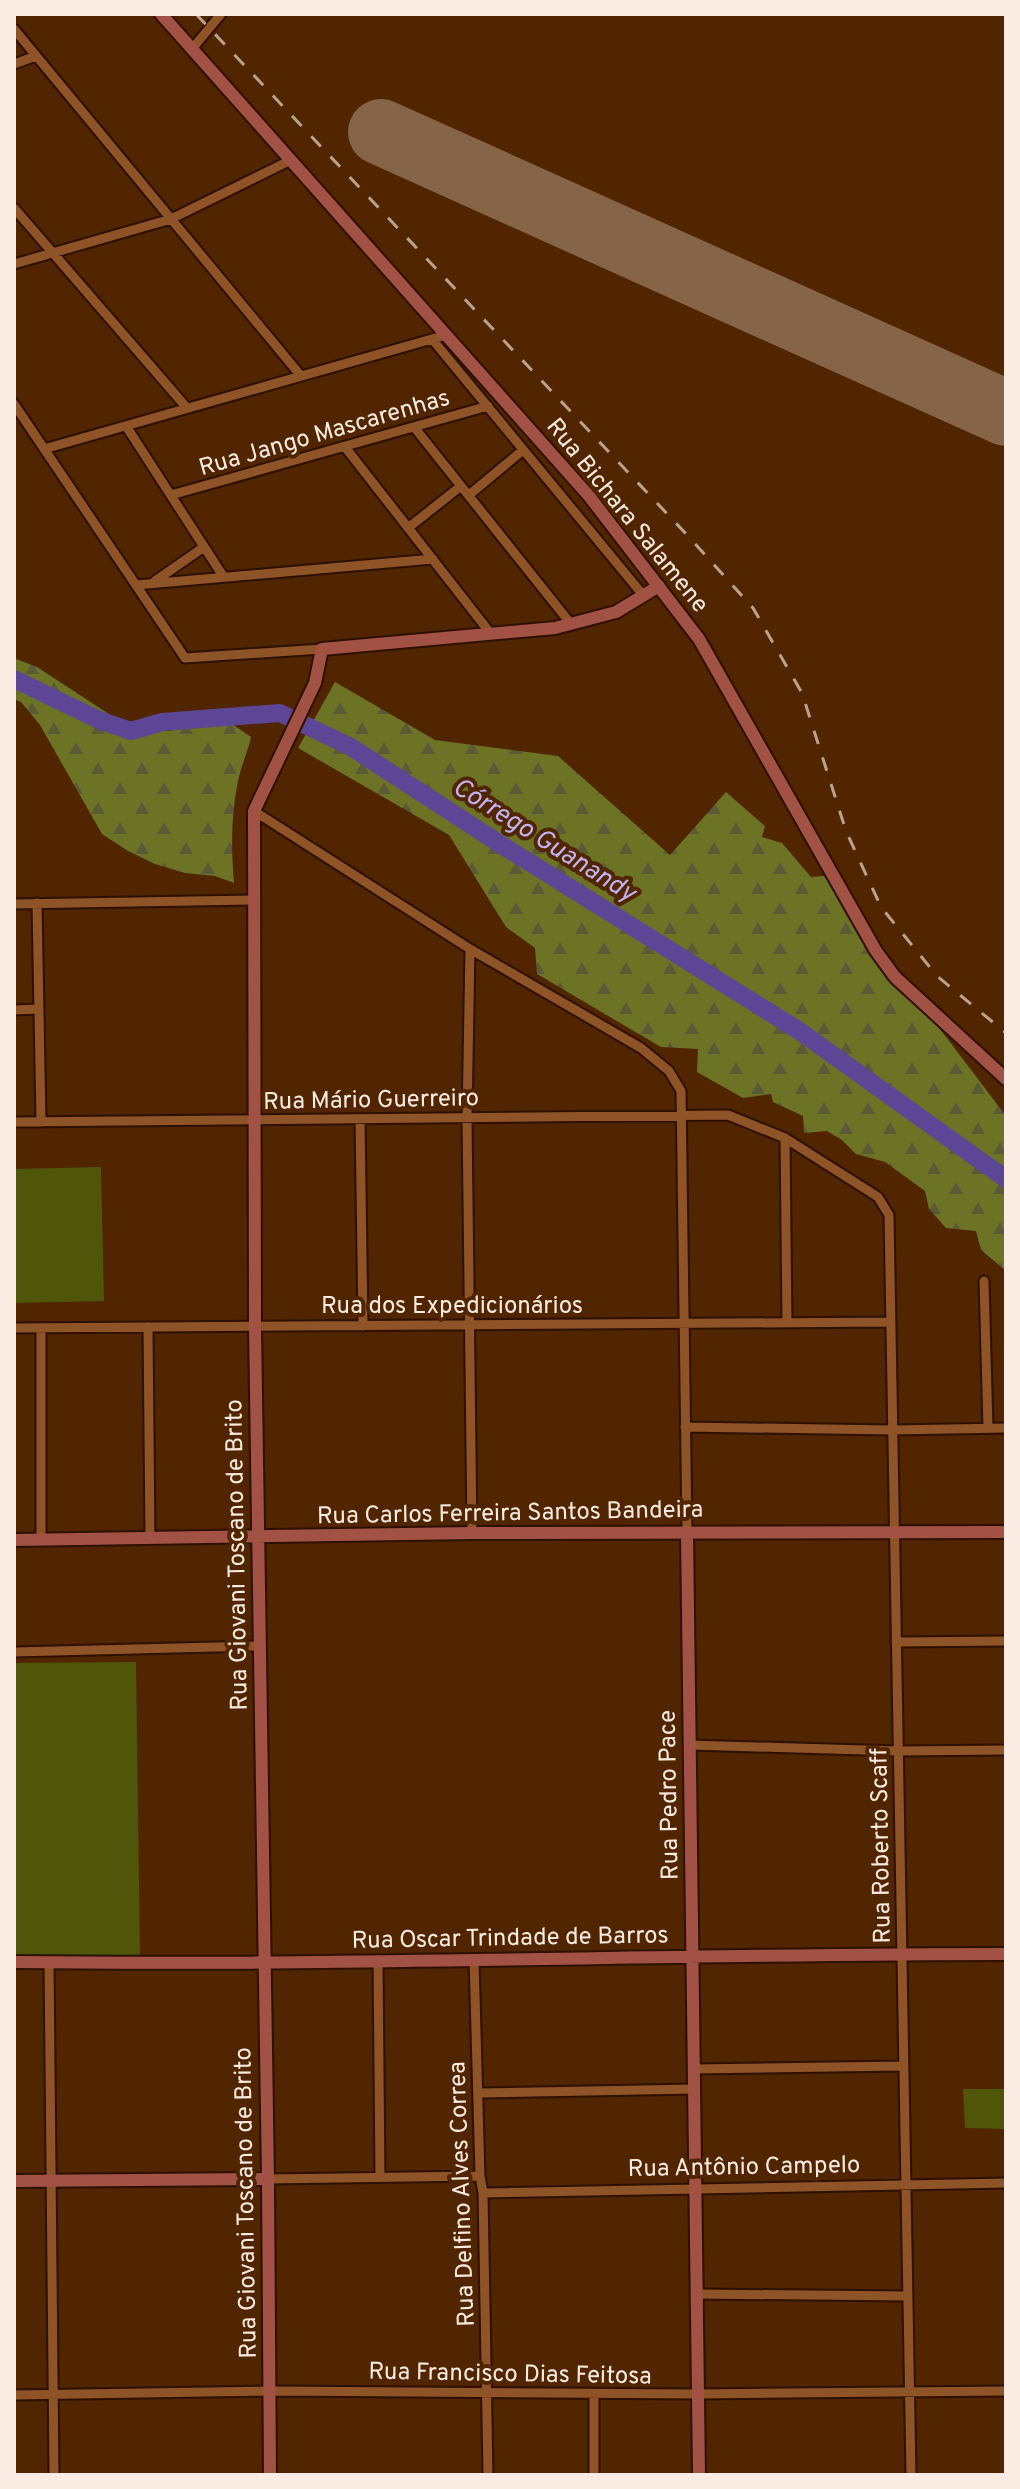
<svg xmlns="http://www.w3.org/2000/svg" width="1020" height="2489" font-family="Overpass,sans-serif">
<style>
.forest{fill:url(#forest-firs)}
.pitch{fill:#4f5509}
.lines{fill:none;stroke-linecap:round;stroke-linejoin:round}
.river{stroke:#5d4696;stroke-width:18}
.runway{stroke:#866447;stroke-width:66}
.street-casing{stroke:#2e1000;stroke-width:13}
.secondary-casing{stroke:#2e1000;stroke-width:16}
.street{stroke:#8f5328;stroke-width:9}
.secondary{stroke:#a25245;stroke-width:12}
.rail{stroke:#bba28e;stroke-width:3;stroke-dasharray:14 14;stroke-linecap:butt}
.labels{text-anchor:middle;stroke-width:8;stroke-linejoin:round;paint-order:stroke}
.street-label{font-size:24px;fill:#faece3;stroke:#502500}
.water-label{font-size:26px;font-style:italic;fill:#c2b3f5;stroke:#502500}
</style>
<defs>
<pattern id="forest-firs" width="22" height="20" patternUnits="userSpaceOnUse" patternTransform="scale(2)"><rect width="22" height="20" fill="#6c7325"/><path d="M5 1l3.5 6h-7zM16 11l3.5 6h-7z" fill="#5a5b36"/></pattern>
</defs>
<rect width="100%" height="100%" fill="#502500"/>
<path class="forest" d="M14 658 37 667 112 716 139 728 169 731 226 720 251 737C248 752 241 766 238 781 231 815 231 848 234 883L215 876 185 873 155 864 128 851 102 834 40 725 21 702 14 699Z
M335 682 435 740 558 756 670 855 726 792 765 826 762 837 782 843 811 877 824 876 1006 1116V1271L981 1250 976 1231 946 1228 929 1209 925 1191 885 1162 856 1154 842 1140 827 1131 804 1133 803 1116 773 1102 771 1094 743 1098 697 1072 698 1049 661 1047 537 974 535 948 506 927 449 835 298 748Z"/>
<path class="pitch" d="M101 1167 104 1301 14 1303V1169Z
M136 1662 140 1957 14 1958V1663Z
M963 2089H1006V2129L965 2128Z"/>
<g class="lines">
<path class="river" d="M14 679 99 720 131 731 162 722 280 713 351 747 500 844 798 1030 1006 1179"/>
<path class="runway" d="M381 132 1006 413"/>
<defs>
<path id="street" d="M14 29 301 376
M192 49 221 14
M14 64 36 56
M14 208 187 408
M14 264 171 219 291 160
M432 339 643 595
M14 404 185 658 322 649
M126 426 223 576
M414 427 571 624
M345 447 491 634
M44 449 446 335
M171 495 488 406
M469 495 523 450
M408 528 461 486
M155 581 204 547
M136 585 433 559
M254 811 470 949 641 1048 669 1071 681 1091 687 1532
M37 903 41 1122
M14 904 253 900
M470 949 467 1118 472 1533
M14 1010 39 1009
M360 1119 363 1326
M14 1122 728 1115 785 1138 787 1323
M785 1138 878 1197 889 1215 911 2475
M984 1281 988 1428
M148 1327 150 1538
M14 1328 890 1322
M685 1427 892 1430 1006 1428
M41 1539V1328
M896 1642 1006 1641
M14 1652 260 1646
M690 1745 898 1751 1006 1750
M474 1959 480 2176 483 2193 488 2475
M378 1960 380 2177
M49 1962 54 2475
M693 2069 904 2066
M478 2093 694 2089
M268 2179 480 2176
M483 2193 1006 2183
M696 2294 908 2296
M594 2394V2475
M14 2395 278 2391 697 2394 1006 2391"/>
<path id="secondary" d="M161 14 589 496 699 639 876 951 895 977 1006 1079
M687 1532 699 2475
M14 1540 472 1533 1006 1532
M14 1962C345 1966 675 1954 1006 1954
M14 2181 268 2179
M270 2475 268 2179 255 1327 254 811 315 683 322 649 555 628 616 612 659 586"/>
</defs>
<use href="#street" class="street-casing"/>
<use href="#secondary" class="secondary-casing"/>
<use href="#street" class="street"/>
<use href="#secondary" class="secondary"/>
<path class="rail" d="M196 14 689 537 753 608 802 693 846 831 881 907 937 976 1006 1033"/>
</g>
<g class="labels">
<g class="street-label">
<text transform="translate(324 432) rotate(-16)" y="8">Rua Jango Mascarenhas</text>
<text transform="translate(628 515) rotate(51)" y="8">Rua Bichara Salamene</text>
<text transform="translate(371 1099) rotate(-1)" y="8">Rua Mário Guerreiro</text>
<text x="452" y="1313">Rua dos Expedicionários</text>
<text transform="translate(510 1512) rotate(-1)" y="8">Rua Carlos Ferreira Santos Bandeira</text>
<text transform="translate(236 1555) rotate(-91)" y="8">Rua Giovani Toscano de Brito</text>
<text transform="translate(668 1795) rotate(-91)" y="8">Rua Pedro Pace</text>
<text transform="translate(880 1846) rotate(-91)" y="8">Rua Roberto Scaff</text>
<text transform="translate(510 1937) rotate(-1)" y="8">Rua Oscar Trindade de Barros</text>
<text transform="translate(744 2166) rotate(-1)" y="8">Rua Antônio Campelo</text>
<text transform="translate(461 2194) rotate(-92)" y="8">Rua Delfino Alves Correa</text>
<text transform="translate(245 2203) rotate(-91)" y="8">Rua Giovani Toscano de Brito</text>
<text transform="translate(510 2373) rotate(1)" y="8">Rua Francisco Dias Feitosa</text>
</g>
<g class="water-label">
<text transform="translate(545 839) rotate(32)" y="9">Córrego Guanandy</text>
</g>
</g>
<rect width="1020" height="2489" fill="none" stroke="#faece3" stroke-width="32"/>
</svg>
